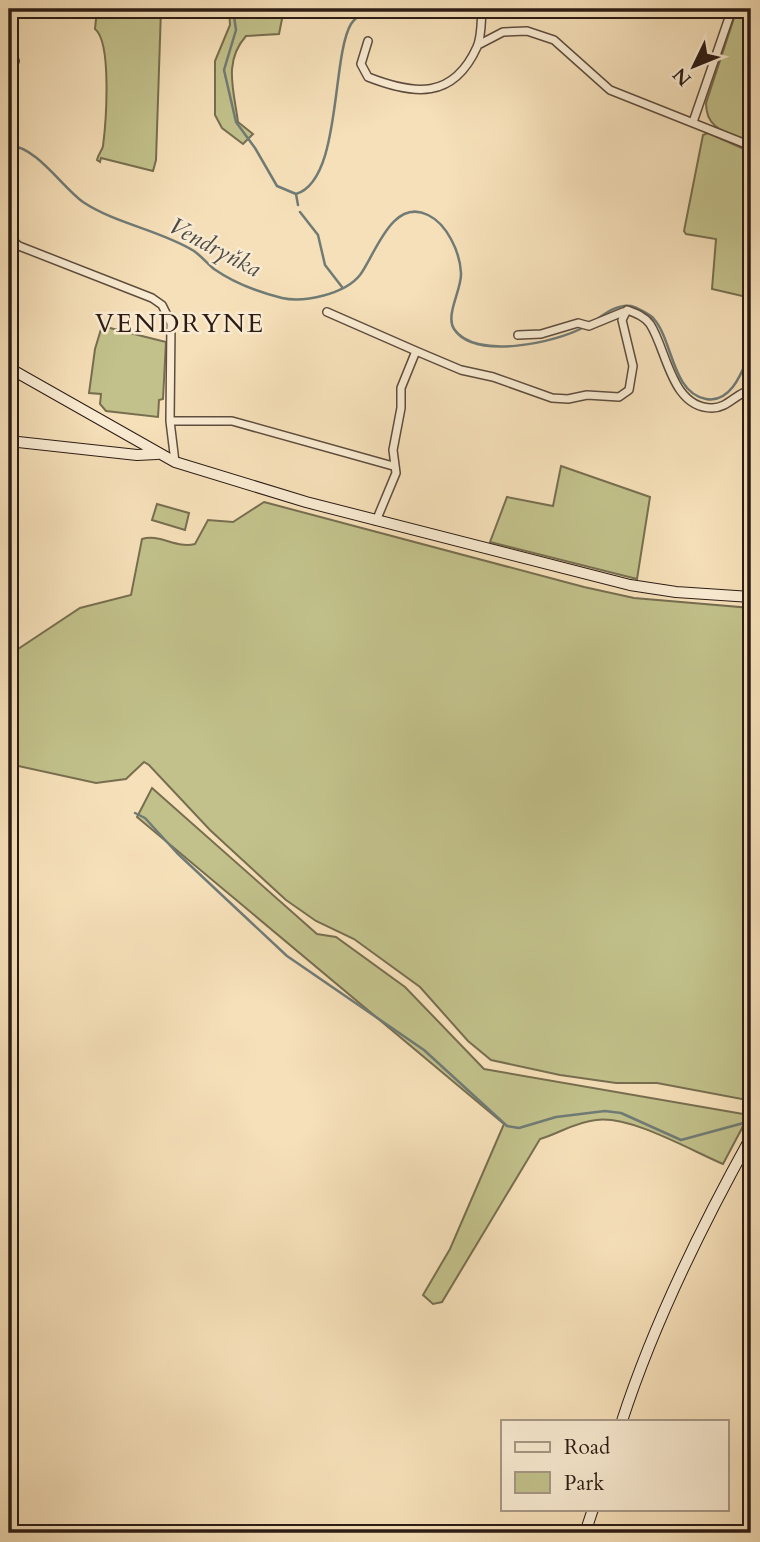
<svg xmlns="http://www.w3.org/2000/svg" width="760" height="1542" font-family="Cardo,serif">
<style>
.green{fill:#c2c18b;stroke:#776e50;stroke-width:2}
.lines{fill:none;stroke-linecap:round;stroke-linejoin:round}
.stream{stroke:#707b76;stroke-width:2.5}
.street-casing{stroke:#5e4d3e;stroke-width:10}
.secondary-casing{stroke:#2c1c15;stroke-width:12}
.street{stroke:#f9ebd2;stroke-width:7}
.secondary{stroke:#f9ebd2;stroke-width:10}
.labels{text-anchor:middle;stroke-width:5;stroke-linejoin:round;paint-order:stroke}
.water-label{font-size:24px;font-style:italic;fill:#4e4c46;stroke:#f9ebd2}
.quarter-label{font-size:26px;letter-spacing:2px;fill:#2c1c15;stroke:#f9ebd2}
</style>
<rect width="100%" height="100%" fill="#f6e0b9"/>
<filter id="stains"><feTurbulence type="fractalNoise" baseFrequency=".00286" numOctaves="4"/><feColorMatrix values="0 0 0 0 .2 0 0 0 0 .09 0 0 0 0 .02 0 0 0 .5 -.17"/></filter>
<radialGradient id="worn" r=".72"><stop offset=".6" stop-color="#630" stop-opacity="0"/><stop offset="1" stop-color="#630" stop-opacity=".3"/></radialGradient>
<path class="green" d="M97 9H161L156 160 153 171 101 158 100 162 97 160C98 154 102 151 103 146 106 123 112 42 95 29Z
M229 9H284L279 34 246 36C223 62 234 90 238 122L253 134 243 144 222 128 215 115V61L230 25Z
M737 9H751V142C728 132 706 131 706 103Z
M708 133 751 152V298L712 289 716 239 686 234 684 231 703 135Z
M102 326 166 342 163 399 159 400 158 417 106 411 100 404 101 394 89 393 95 349Z
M561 466 650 497 637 579 490 542 507 497 553 506Z
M264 502 584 587 634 598 751 608V1097L747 1100 657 1083H616L560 1075 491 1060 468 1041 420 987 354 939 316 921 286 900 210 830 149 765 144 762 126 779 96 783 9 764V655L80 608 131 595 142 539C159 533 176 549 195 544L208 520 233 522Z
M157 504 189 513 185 530 152 520Z
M152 788 317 934 336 937 405 987 484 1069 749 1115 723 1164C690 1150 630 1115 596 1120 575 1122 558 1134 540 1139L442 1302 433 1304 423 1295 450 1249 504 1124 137 817Z"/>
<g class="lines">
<path class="stream" d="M233 9 236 30 224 70 236 122 255 148 277 186 296 194 298 205
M9 145C38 148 60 185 83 202 116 224 160 230 194 251 201 256 207 263 214 269 234 283 258 292 282 298 304 303 345 294 360 275 375 255 392 197 428 215 447 224 460 252 461 273 462 289 445 315 454 329 475 361 558 342 584 327
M296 194C342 180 331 58 351 24 355 18 362 13 367 9
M300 212 318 235 325 265 342 287
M596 320C606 313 618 304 631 306 636 307 651 315 654 319 673 341 672 393 706 399 732 404 743 369 751 351
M135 813 145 818 177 853 287 956 424 1050 507 1126 519 1128 556 1117 605 1111 621 1113 681 1140 751 1121"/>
<defs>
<path id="street" d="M368 41 361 64 368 77C414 95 453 100 477 47 482 36 481 20 482 9
M478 45 503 32 527 31 554 40 610 90 751 146
M9 66 15 61
M693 122 732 9
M9 238 19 246 152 298 162 305 171 323 170 421 175 462
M327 312 416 351
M518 335 541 334 578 323 589 326 623 312
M170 421H232L393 466
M376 521 396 473 393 450 401 408V388L416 351 461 370 493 377 552 398 568 399 587 395 619 397 629 390 633 366 622 320 627 310C635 313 644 316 650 324 667 350 671 408 712 408 728 408 736 393 751 390"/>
<path id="secondary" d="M9 368 175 462 306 502 630 585 676 592 751 597
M9 441 137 455 157 454
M622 1421C654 1322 701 1227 751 1137
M585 1533 593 1509"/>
</defs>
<use href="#street" class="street-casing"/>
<use href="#secondary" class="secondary-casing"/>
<use href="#street" class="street"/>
<use href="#secondary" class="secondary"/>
</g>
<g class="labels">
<g class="water-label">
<text transform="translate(215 247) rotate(28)" y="8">Vendryňka</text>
</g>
<g class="quarter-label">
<text x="180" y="332">VENDRYNE</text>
</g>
</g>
<rect width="760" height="1542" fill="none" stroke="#f6e0b9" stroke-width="35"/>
<rect x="10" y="10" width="739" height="1521" fill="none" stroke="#2c1c15" stroke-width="3.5"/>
<rect x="18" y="18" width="725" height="1507" fill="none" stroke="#2c1c15" stroke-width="2"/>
<rect x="501" y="1420" width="228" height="91" fill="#f9ebd2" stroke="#a79886" stroke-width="2"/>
<rect x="515" y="1442" width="35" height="10" fill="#f9ebd2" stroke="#a79886" stroke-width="2"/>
<text x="564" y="1454" font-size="21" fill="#2c1c15">Road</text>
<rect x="515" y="1472" width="35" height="21" fill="#c2c18b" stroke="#a79886" stroke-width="2"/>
<text x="564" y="1490" font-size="21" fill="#2c1c15">Park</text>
<g transform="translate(694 66) rotate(227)" stroke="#f9ebd2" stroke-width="5" paint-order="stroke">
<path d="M0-5L12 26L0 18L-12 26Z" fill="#2c1c15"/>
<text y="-10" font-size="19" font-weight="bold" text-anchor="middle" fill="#2c1c15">N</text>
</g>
<rect width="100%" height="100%" filter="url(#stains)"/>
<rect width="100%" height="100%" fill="url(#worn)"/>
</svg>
